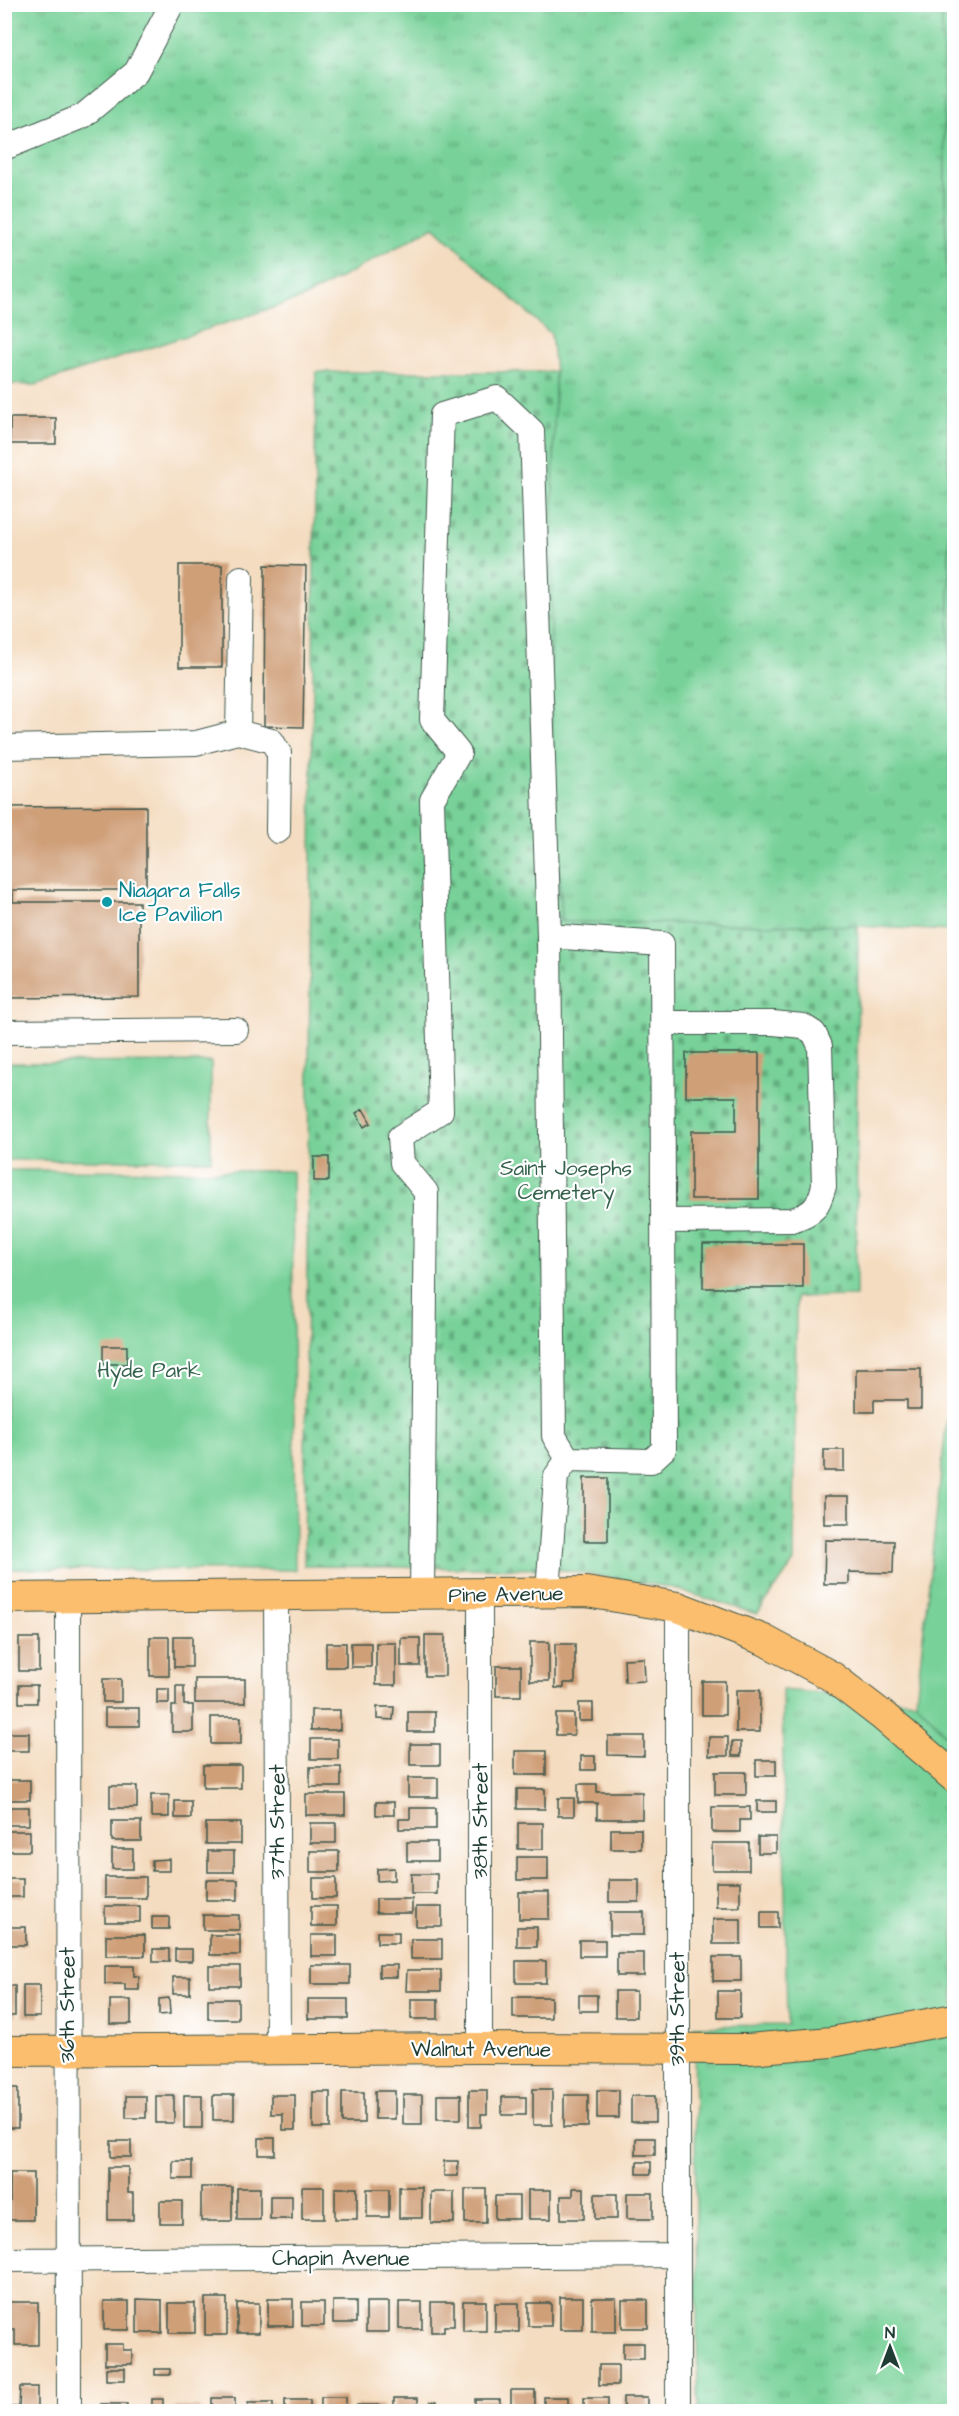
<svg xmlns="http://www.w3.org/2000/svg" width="959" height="2416" font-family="'Architects Daughter',sans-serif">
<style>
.grass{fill:url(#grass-tufts);stroke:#4b8766;stroke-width:1.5}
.cemetery{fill:url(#cemetery-stones);stroke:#4b8766;stroke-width:1.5}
.green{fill:#77d198;stroke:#4b8766;stroke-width:1.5}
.building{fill:#cf9f78}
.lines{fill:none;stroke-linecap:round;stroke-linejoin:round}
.minor-casing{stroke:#3f5549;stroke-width:26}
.major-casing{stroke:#3f5549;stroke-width:32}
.minor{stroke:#fff;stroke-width:24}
.major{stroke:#fbbe6e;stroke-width:30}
.culture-dot{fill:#0f9aa8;stroke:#fff;stroke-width:2}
.labels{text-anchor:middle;stroke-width:4.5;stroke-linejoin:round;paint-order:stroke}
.culture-label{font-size:21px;fill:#0d838f;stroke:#fff;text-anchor:start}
.park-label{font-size:21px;fill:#35624d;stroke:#fff}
.street-label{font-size:21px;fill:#1f3d34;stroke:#fff}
</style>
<defs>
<pattern id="grass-tufts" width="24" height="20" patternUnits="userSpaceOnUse" patternTransform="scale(1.5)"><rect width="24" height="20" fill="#77d198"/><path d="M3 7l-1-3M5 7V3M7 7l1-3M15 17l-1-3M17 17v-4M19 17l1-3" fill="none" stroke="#61ab7d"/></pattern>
<pattern id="cemetery-stones" width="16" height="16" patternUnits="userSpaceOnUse" patternTransform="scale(1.5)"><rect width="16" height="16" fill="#77d198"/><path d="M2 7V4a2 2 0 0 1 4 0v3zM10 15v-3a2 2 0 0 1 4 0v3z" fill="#61ab7d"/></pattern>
</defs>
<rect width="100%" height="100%" fill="#fff"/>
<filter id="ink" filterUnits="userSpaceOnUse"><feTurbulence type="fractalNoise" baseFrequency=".0167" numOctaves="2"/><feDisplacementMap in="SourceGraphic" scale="12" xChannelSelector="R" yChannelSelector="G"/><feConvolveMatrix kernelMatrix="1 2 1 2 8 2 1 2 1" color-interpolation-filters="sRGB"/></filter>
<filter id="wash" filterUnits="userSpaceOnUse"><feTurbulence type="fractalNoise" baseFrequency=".008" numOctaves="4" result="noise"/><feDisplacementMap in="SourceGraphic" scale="24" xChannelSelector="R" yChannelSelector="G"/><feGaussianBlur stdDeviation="1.35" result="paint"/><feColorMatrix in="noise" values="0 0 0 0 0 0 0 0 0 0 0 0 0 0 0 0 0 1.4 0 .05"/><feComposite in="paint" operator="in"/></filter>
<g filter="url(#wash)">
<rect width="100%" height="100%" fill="#f4dcc0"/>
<path class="grass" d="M5 5H942L948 348 951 931 858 926 562 922 550 693 555 372 551 334 434 227 303 298 35 385 5 384Z
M782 1690 916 1701 954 1744V2411H698L694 2026 787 2025Z"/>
<path class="cemetery" d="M316 372H555L550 693 562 922 858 926 856 1296 796 1297 794 1562 757 1614 669 1587 555 1569 304 1566Z"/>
<path class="green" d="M942 5H954V1073L951 931 948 348Z
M211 1062V1160H5V1063Z
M5 1170 292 1171 295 1570 5 1569Z
M954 1354V1744L916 1701Z"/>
<g id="blocks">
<path class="building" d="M10 418H56V444H10Z
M179 565H222V667H179Z
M265 565 306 566 303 727 264 726Z
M146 806V890H13V902H139V997L4 998V807Z
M686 1053H759V1199H691V1131H736V1097H686Z
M363 1109 371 1123 364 1127 356 1113Z
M314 1157H329V1181H314Z
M703 1244H803V1288H703Z
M103 1346H127V1364H103Z
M856 1369H921V1409H907V1400H874V1412H856Z
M824 1450H844V1471H824Z
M584 1478H608V1541H584Z
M824 1496H849V1524H824Z
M825 1540 894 1541 893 1573 849 1572V1584H824Z
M425 1635H445V1676H425Z
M174 1636H192V1667H174Z
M150 1637H169V1676H150Z
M19 1638H39V1671H19Z
M401 1638H420V1666H401Z
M530 1642H549V1681H530Z
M326 1643H346V1667H326Z
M351 1643H371V1667H351Z
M376 1643H396V1685H376Z
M555 1644H575V1683H564V1688H555Z
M4 1645H8V1678H4Z
M644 1658 645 1681 625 1682 624 1659Z
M496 1666H521V1696H496Z
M103 1679H121V1702H103Z
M195 1679H245V1703H195Z
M702 1681H725V1715H702Z
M19 1685H37V1703H19Z
M176 1686H184V1705H193V1732H172V1706H176Z
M157 1689H169V1703H157Z
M736 1690H760V1732H736Z
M579 1703H593V1721H579Z
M377 1707H394L393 1720 377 1719Z
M105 1708H139V1726H105Z
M311 1710H340V1730H311Z
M408 1712H435V1732H408Z
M556 1714H574V1735H556Z
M211 1717H241V1744H211Z
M4 1733H29V1751H4Z
M608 1736H644V1756L608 1755Z
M709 1737H728V1756H709Z
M311 1739H338V1759H311Z
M732 1742H741V1756H732Z
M410 1744H440V1765H410Z
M515 1751H546V1775H515Z
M581 1756H595V1770H581Z
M756 1760H776V1776H756Z
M203 1765H241V1788H203Z
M310 1767H341V1787H310Z
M715 1772H746V1795H715Z
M408 1778H438V1797H408Z
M4 1780H30V1800H4Z
M578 1784H597V1792H642V1819H597V1803H578Z
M110 1786H137V1808H110Z
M517 1789H545V1809H517Z
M306 1794H345V1815H306Z
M151 1795H169V1817H151Z
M558 1798H574V1816H558Z
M175 1801H191V1818H175Z
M757 1801H776V1812H757Z
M376 1802H394V1815H376Z
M4 1807H29V1825H4Z
M712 1807H750V1820H740V1832H712Z
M410 1808H436V1829H399V1819H410Z
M112 1821H141V1841H112Z
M206 1823H241V1844H206Z
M310 1823H336V1843H310Z
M518 1823H543V1849H518Z
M611 1829H641V1849H611Z
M4 1831H30V1851H4Z
M758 1837H776V1853H758Z
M407 1842H437V1861H407Z
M712 1843H749V1870H712Z
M112 1849H133V1869H112Z
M208 1851H234V1872H208Z
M310 1851H339V1872H310Z
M517 1857H548V1880H517Z
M169 1859V1871H152V1860Z
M394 1868V1880L377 1881V1869Z
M411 1874H437V1894H411Z
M105 1877H146V1898H105Z
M313 1878H336V1898H313Z
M4 1879H23V1897H4Z
M206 1880H238V1900H206Z
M609 1880H639V1902H609Z
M716 1882H740V1907H716Z
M519 1892H549V1919H519Z
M376 1899H412V1913H376Z
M105 1906H140V1922H105Z
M311 1906H337V1926H311Z
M416 1907H442V1926H416Z
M610 1912H644V1935H610Z
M761 1912H778V1928H761Z
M203 1915H239V1930H203Z
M152 1917H169V1929H152Z
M713 1919H741V1944H713Z
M4 1927H26V1945H4Z
M517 1927H537V1947H517Z
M377 1932H399V1943H377Z
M106 1935H145V1956H106Z
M210 1935H240V1955H210Z
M311 1935H337V1956H311Z
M411 1939H442V1959H411Z
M579 1940H605V1956H579Z
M153 1949H169V1962H153Z
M175 1949H192V1961H175Z
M617 1953H644V1976H617Z
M713 1957H741V1981H713Z
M516 1961H546V1983H516Z
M311 1965H350V1984H311Z
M379 1965H397V1977H379Z
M105 1966H134V1976H139V1990H125V1984H105Z
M209 1966H240V1986H209Z
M407 1970H441V1991H406Z
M173 1977H190V1994H173Z
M23 1985H40V2017H23Z
M4 1986H15V2016H4Z
M615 1991H636V2017H615Z
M718 1991H740V2018H718Z
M579 1995H597V2011H579Z
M513 1997H551V2018H513Z
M169 1998 170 2014 159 2015V1999Z
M208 1999H238V2019H208Z
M308 1999H348V2019H308Z
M411 1999H438V2019H411Z
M110 2000H131V2024H110Z
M4 2088H18V2128H4Z
M533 2089H552V2125H533Z
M469 2090H487V2114H481V2127H469Z
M597 2090H619V2118H597Z
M375 2091H395V2119H375Z
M313 2092H330V2128H313Z
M342 2092H364V2123H342Z
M184 2095H202V2128H184Z
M213 2095H234V2120H213Z
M271 2095H295V2130H283V2114H271Z
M403 2095H422V2124H403Z
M437 2095H461V2119H437Z
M564 2095H588V2127H564Z
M126 2096H146V2118H126Z
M156 2096H174V2123H156Z
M631 2096H655V2122H631Z
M502 2097H526V2115H502Z
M259 2138H275V2155H259Z
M636 2138H655V2155H636Z
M111 2141H131V2157H111Z
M173 2161H192V2179H173Z
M444 2161H458V2176H444Z
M637 2162H651V2174H637Z
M108 2167H128V2193H133V2220H108Z
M10 2173H33V2220H10Z
M201 2187H232V2221H201Z
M302 2187H324V2219H302Z
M399 2187H422V2218H399Z
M237 2188H260V2220H237Z
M335 2188H357V2219H335Z
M573 2188H584V2219H561V2196H573Z
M367 2189H389V2217H367Z
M465 2189H486V2223H465Z
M528 2190H551V2219H528Z
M431 2192H454V2223H431Z
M627 2193H653V2219H627Z
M595 2194H617V2219H595Z
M270 2196H292V2219H270Z
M495 2196H519V2219H495Z
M160 2201H182V2223H160Z
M560 2297H583V2330H560Z
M205 2298H227V2335H205Z
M592 2298H616V2332H592Z
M137 2299 162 2300V2333H137Z
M268 2299H293V2326H268Z
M622 2300H648V2328H622Z
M104 2301H129V2330H104Z
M333 2301H356V2323H333Z
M463 2301H486V2331H463Z
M4 2302H38V2345H15V2330H4Z
M302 2302H324V2326H302Z
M366 2302H389V2332H366Z
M399 2302H422V2329H399Z
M431 2302H454V2326H444V2332H431Z
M169 2303H195V2333H169Z
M237 2303H259V2333H237Z
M495 2303H519V2332H495Z
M528 2303H551V2326H528Z
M623 2343H644V2359H623Z
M105 2344H123V2350H132V2364H105Z
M599 2365H618V2385H599Z
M106 2368H125V2380H106Z
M155 2369H170V2375H155Z
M20 2387H37V2412H11V2407H19Z
M511 2390H535V2412H511Z
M321 2397H346V2412H321Z
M544 2397H568V2412H544Z
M623 2397H647V2412H623Z
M212 2398H235V2412H212Z
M394 2398H418V2412H394Z
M584 2398H608V2412H584Z
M152 2399H163V2412H138V2407H152Z
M475 2399H500V2412H475Z
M285 2400H310V2412H285Z
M430 2402H437V2405H455V2412H430Z
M248 2403H273V2412H248Z
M101 2404H127V2412H101Z
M357 2405H382V2412H357Z
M175 2407H200V2412H175Z"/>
</g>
</g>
<g filter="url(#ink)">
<use href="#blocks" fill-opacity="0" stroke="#3f5549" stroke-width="1.5"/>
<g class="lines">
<defs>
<path id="minor" d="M4 148 83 116 136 72 172 4
M238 732 241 578
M4 747 196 743 238 732 272 741 279 753 278 831
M663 1023H773L803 1026 814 1033 820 1046 824 1186C818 1208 814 1213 792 1220L663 1221
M4 1032 236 1030
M548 1593 556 1476 568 1459 651 1461 664 1449 662 944 549 936 554 1436 568 1459
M276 1594 278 2049
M422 1594 426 1192 402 1163 400 1137 441 1111 432 800 459 753 432 720 442 415 497 398 532 431 549 936
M480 1594V2048
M68 1598 69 2412
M678 1607V2412
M4 2260 677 2255"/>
<path id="major" d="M4 1598 586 1592 678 1607 764 1640 831 1676 883 1716 954 1777
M4 2051 480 2048 748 2049 832 2042 954 2019"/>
</defs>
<use href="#minor" class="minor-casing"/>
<use href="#major" class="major-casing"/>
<use href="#minor" class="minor"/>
<use href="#major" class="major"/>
</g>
</g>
<circle class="culture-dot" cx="107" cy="902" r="6"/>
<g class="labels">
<g class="culture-label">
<text x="119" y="897">Niagara Falls<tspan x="119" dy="24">Ice Pavilion</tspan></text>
</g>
<g class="park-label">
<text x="566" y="1175">Saint Josephs<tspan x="566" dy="24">Cemetery</tspan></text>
<text x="149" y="1377">Hyde Park</text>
</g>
<g class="street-label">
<text transform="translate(506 1594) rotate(-1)" y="7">Pine Avenue</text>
<text transform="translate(480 1821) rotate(-90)" y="7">38th Street</text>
<text transform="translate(277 1822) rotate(-90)" y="7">37th Street</text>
<text transform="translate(67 2005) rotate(-90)" y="7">36th Street</text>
<text transform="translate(677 2009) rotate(-90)" y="7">39th Street</text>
<text x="481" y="2056">Walnut Avenue</text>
<text x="341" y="2265">Chapin Avenue</text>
</g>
</g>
<rect width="959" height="2416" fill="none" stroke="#fff" stroke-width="24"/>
<g transform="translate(890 2347)" stroke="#ffffff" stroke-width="4.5" paint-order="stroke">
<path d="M0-4.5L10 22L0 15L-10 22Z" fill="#1f3d34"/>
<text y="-9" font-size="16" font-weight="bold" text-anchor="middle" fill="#1f3d34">N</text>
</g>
</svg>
